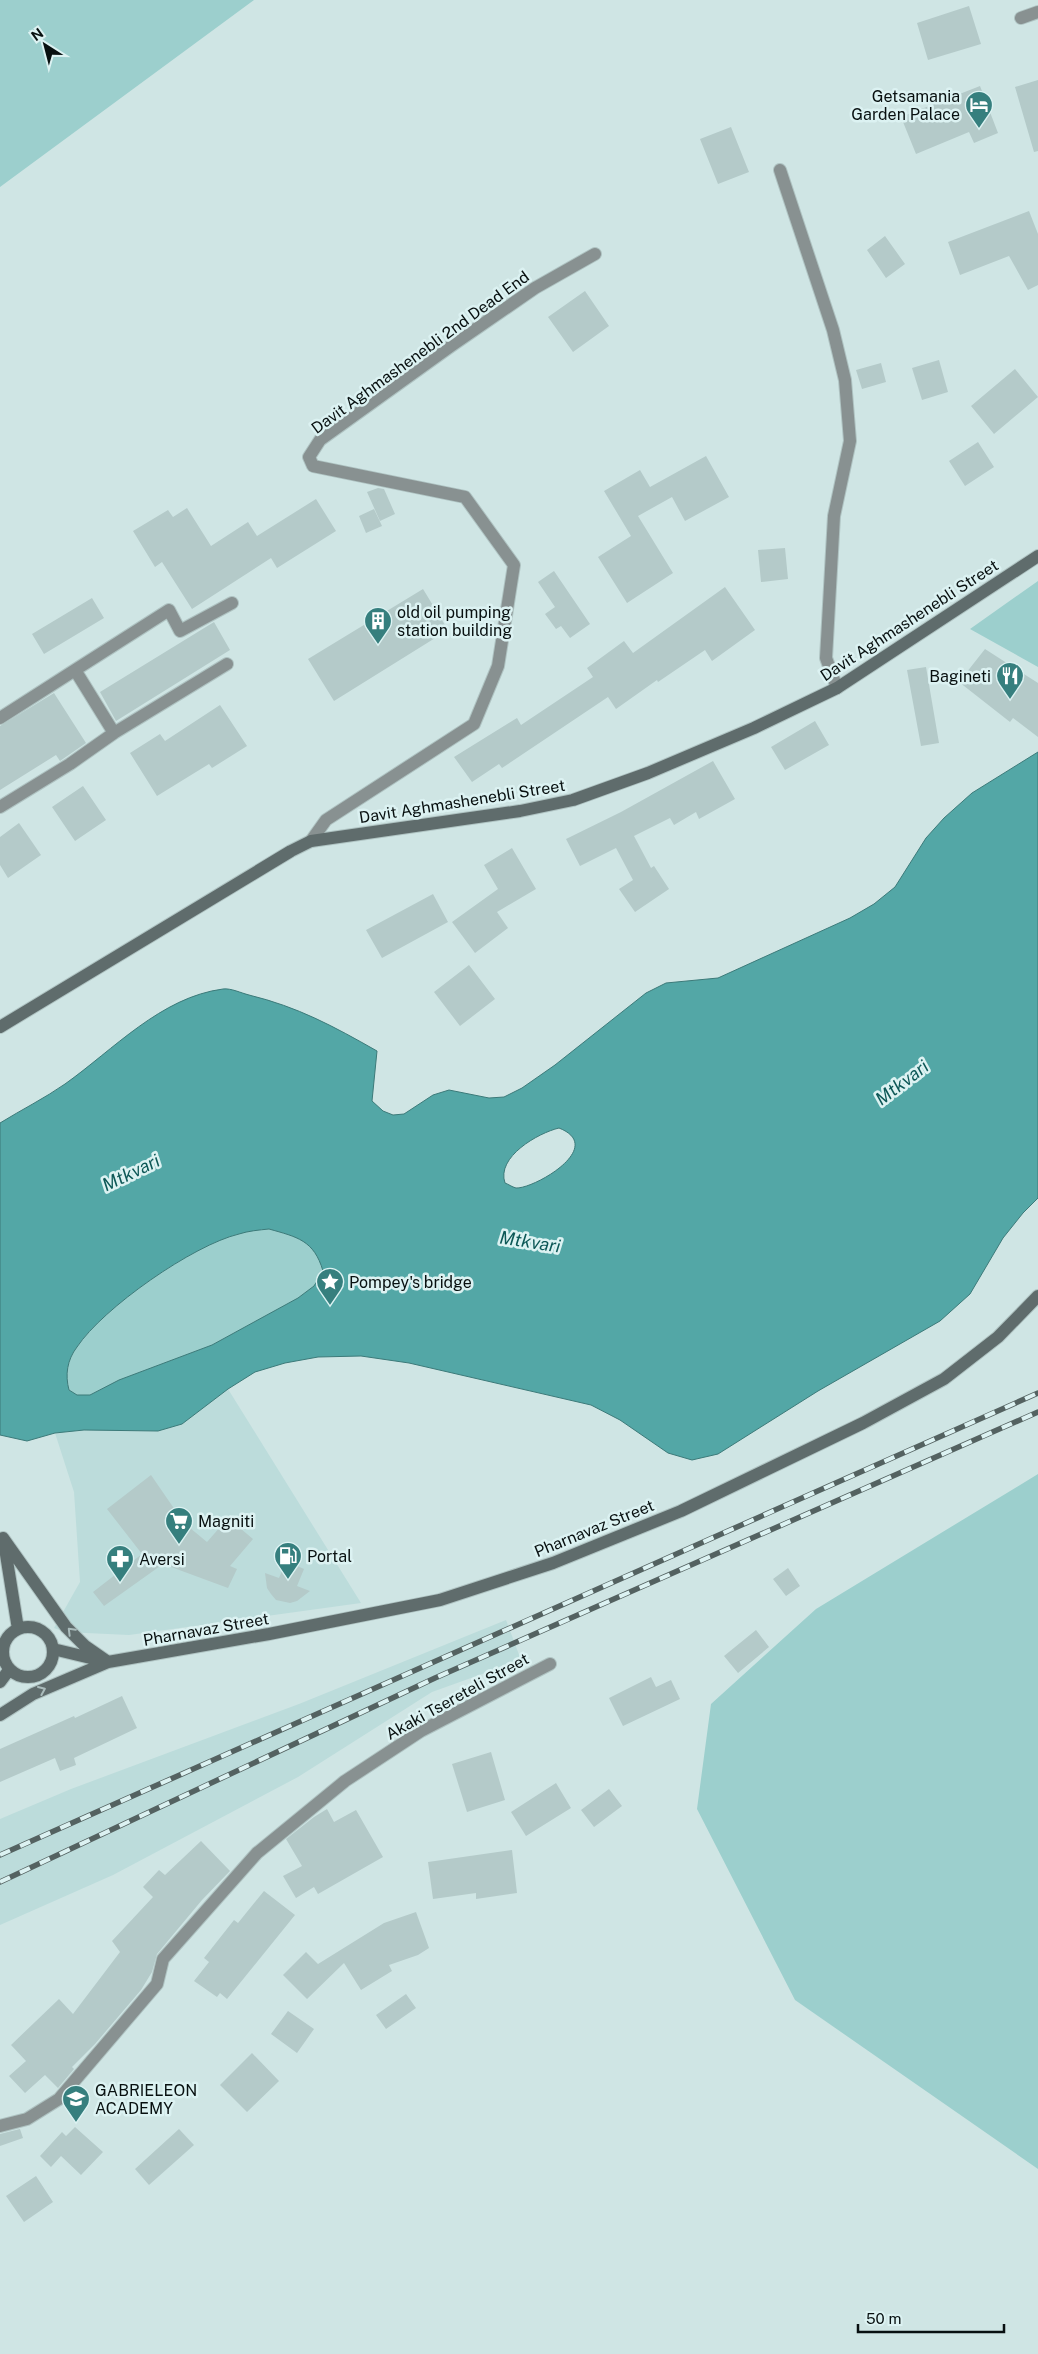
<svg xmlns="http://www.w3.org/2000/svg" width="1038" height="2354" font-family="'Public Sans',sans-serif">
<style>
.built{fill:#bcdcdb}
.green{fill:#9ccfcd}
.water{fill:#53a7a6;stroke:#3c7a79;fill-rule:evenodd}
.building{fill:#b4cac9}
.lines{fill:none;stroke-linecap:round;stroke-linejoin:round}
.minor-casing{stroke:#afc3c2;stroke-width:14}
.secondary-casing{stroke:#afc3c2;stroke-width:14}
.minor{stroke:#889191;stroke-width:12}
.secondary{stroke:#5f6c6c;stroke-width:12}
.rail-casing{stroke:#546261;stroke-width:5.5}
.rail{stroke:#dcf2f2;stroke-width:4;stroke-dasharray:11;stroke-linecap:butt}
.oneway{stroke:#aabcbc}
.labels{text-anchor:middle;stroke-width:5;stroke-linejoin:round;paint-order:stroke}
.poi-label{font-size:16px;fill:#081010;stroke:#dcf2f2;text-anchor:start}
.street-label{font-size:16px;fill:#081010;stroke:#dcf2f2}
.water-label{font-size:18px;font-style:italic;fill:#0d5857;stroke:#dcf2f2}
</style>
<rect width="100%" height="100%" fill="#cfe5e4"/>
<path class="built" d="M228 1389 361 1603 129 1635 65 1632 54 1628 80 1582 74 1492 55 1433 84 1430 159 1431 182 1424Z
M506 1620 521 1660 432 1692 298 1777 113 1875 0 1925V1819L71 1789 299 1704Z"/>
<path class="green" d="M0 0H254L0 187Z
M1038 581V667L970 629Z
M269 1229C298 1237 314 1240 323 1271L314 1286 298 1298 212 1345 119 1380 90 1395H77L69 1390C65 1375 67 1360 77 1347 103 1308 193 1245 239 1234 248 1231 259 1230 269 1229Z
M1038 1474V2169L795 2000 697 1809 711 1704 816 1609Z"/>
<path class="water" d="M1038 752V1198L1023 1213 1003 1238 970 1294 940 1321 818 1391 718 1454 692 1460 668 1453 620 1420 591 1405 409 1363 361 1356 318 1357 285 1363 255 1372 228 1389 182 1424 158 1431 84 1430 55 1433 27 1441 0 1435V1123C21 1110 45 1098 65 1084 113 1050 161 997 223 989 231 988 241 993 249 995 298 1007 333 1026 377 1051L372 1101 383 1111 393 1115 404 1114 433 1095 449 1090 489 1098 504 1097 522 1088 555 1065 646 993 666 983 718 978 850 918 874 904 895 887 926 838 944 818 972 793ZM559 1128C607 1147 534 1189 516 1188 512 1187 508 1184 505 1183 496 1157 538 1133 559 1128ZM269 1229C297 1237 314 1240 323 1271L314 1286 298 1298 212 1345 119 1380 90 1395H77L69 1390C65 1375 67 1360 77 1347 103 1308 193 1245 239 1234 248 1231 259 1230 269 1229Z"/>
<path class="building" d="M969 6 981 44 928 60 917 23Z
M1038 80V151L1034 152 1015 87Z
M980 86 998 133 974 143 969 132 916 154 901 117Z
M731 127 749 172 718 184 700 139Z
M1029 211 1038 234V285L1028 290 1009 256 960 275 948 242Z
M885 236 905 264 886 278 867 250Z
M585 291 609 326 573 352 548 317Z
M939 360 948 392 922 400 912 368Z
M881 363 886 382 862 389 856 370Z
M1015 369 1038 397 994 434 971 406Z
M978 442 994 467 965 486 949 461Z
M706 456 729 497 685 521 672 497 638 516 673 573 627 603 598 557 631 536 604 491 640 470 650 487Z
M378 488 384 489 395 514 380 521 367 492Z
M316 499 336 531 277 568 271 558 192 609 162 562 155 567 133 531 168 510 173 517 187 508 211 546 248 522 257 536Z
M374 509 382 526 366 533 359 516Z
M785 548 788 579 761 582 758 550Z
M554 571 590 624 570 638 561 626 556 629 545 614 555 607 538 582Z
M725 587 755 630 712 661 705 650 658 682 657 680 616 709 608 697 502 768 499 764 472 782 454 757 517 718 521 725 593 677 587 668 624 641 633 653Z
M423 589 448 630 334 701 308 659Z
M92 598 104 618 44 654 32 634Z
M214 622 230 650 116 721 100 692Z
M985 649 1038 683V737L1013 718 1010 722 959 682Z
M926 667 939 743 921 746 907 670Z
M54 693 86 743 60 761 56 755 0 790V726Z
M220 705 247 746 212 768 209 764 157 796 130 753 160 734 165 741Z
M815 721 829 745 785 770 771 747Z
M713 761 735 799 699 819 696 812 674 825 670 818 634 836 651 868 654 866 669 889 635 912 619 889 633 880 616 848 580 866 566 839 621 812Z
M83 786 106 820 75 841 52 807Z
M19 823 41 855 8 878 0 865V837Z
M512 848 536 889 497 912 508 928 475 953 452 922 498 889 484 865Z
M433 894 448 922 382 958 366 930Z
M469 965 495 999 460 1026 434 992Z
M151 1475 184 1523 207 1542 228 1518 253 1539 230 1566 237 1569 228 1588 163 1564 104 1606 93 1592 142 1554 107 1509Z
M286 1561 304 1569 297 1586 310 1591 297 1601 290 1603 276 1600 271 1594 267 1588 265 1573 279 1578Z
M788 1568 800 1586 786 1596 773 1579Z
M756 1630 769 1647 738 1673 724 1656Z
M651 1677 656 1687 671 1680 680 1699 623 1726 609 1698Z
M122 1696 137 1728 74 1758 76 1765 60 1771 55 1758 0 1782V1749L74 1716 75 1718Z
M491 1752 505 1800 467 1812 452 1764Z
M556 1783 571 1808 526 1836 511 1812Z
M609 1789 622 1806 594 1827 581 1810Z
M327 1809 334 1822 356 1810 383 1857 318 1894 314 1887 296 1898 283 1876 302 1866 286 1839 314 1817Z
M201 1841 230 1871 202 1900 157 1954 152 1972 141 1990 95 2044 72 2067 74 2069 58 2088 45 2075 25 2093 9 2076 26 2061 11 2045 59 1999 73 2014 120 1952 112 1941 153 1897 143 1887 159 1870 165 1875Z
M512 1850 517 1893 476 1899V1893L433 1899 428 1862Z
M264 1891 295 1915 227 1999 220 1993 217 1997 194 1981 209 1962 204 1958 234 1920 238 1923Z
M416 1912 429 1948 418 1955 389 1965 392 1971 361 1990 344 1963 307 1999 283 1975 306 1952 318 1964 384 1923Z
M406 1994 416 2008 386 2029 376 2015Z
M288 2011 314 2029 297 2053 271 2034Z
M252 2053 279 2081 247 2112 220 2085Z
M75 2127 103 2152 81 2175 61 2156 51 2167 40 2156 62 2132 66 2136Z
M20 2129 23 2138 0 2146V2134Z
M179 2129 194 2145 149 2185 135 2169Z
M36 2176 53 2202 24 2222 6 2196Z"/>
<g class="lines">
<defs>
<path id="minor" d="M1021 18 1038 12
M780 170 833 330 845 380 850 441 834 516 826 658 837 688
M0 718 75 670
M114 733 227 664
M0 807 70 764 114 733 75 670 169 610 180 631 232 603
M311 841 326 820 474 724 498 666 514 565 465 497 313 466 309 457 320 440 451 346 535 288 595 254
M0 2126 27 2119 59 2099 157 1984 163 1959 257 1853 345 1781 421 1731 550 1664"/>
<path id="secondary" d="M0 1027 291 851 311 841 520 811 573 800 648 773 754 728 837 688 1038 556
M3 1538 66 1627 85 1646 108 1662
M4 1542 18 1629
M3 1652a25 25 0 1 1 50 0a25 25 0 1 1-50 0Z
M53 1649 103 1661
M0 1682 9 1670
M0 1715 33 1694 108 1662 269 1634 440 1600 553 1563 681 1511 863 1423 944 1379 998 1337 1038 1296"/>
</defs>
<use href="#minor" class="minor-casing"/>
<use href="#secondary" class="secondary-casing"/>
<use href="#minor" class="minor"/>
<use href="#secondary" class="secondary"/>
<defs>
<path id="rail" d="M0 1855 1038 1393
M0 1882 435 1678 1038 1412"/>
</defs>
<use href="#rail" class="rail-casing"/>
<use href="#rail" class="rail"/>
</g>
<defs><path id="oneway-chevron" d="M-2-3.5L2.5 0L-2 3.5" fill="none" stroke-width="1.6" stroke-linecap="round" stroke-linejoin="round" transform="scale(1.25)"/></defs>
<g class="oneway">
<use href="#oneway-chevron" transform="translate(71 1631) rotate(-135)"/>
<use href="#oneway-chevron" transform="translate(42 1690) rotate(-23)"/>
</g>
<defs>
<symbol id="hotel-pin" viewBox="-11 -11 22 30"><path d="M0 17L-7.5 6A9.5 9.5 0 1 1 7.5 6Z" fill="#367f7e" stroke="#dcf2f2"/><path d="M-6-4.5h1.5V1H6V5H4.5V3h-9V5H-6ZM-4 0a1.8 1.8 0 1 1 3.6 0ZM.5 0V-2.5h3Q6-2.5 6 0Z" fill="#fff"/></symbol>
<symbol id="building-pin" viewBox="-11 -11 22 30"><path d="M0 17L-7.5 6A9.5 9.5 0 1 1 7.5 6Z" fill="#367f7e" stroke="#dcf2f2"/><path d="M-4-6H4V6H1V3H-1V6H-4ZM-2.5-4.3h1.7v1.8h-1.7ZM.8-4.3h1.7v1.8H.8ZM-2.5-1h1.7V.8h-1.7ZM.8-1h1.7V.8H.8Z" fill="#fff"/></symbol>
<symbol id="restaurant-pin" viewBox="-11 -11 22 30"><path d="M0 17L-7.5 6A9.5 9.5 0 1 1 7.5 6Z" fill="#367f7e" stroke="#dcf2f2"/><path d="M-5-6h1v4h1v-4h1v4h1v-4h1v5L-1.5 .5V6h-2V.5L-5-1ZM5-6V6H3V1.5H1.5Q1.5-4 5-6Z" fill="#fff"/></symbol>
<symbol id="sight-pin" viewBox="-11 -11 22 30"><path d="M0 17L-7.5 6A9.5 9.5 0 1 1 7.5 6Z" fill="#367f7e" stroke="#dcf2f2"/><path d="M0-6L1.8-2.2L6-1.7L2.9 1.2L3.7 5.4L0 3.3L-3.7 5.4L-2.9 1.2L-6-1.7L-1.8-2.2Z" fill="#fff"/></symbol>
<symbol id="supermarket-pin" viewBox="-11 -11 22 30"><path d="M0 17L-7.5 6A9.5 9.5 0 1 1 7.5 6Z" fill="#367f7e" stroke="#dcf2f2"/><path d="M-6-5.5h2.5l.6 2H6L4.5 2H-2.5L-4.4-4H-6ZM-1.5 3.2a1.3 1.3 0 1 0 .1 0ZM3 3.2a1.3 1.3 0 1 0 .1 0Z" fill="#fff"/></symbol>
<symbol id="fuel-pin" viewBox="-11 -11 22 30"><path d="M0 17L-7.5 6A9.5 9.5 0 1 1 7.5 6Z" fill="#367f7e" stroke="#dcf2f2"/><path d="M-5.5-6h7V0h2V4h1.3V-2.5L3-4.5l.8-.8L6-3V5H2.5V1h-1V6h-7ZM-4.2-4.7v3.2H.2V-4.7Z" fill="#fff"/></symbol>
<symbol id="pharmacy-pin" viewBox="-11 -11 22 30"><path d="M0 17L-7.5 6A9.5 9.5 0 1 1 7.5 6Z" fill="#367f7e" stroke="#dcf2f2"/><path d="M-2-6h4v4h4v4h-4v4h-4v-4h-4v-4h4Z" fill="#fff"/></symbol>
<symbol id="school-pin" viewBox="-11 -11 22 30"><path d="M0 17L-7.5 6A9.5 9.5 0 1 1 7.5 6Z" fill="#367f7e" stroke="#dcf2f2"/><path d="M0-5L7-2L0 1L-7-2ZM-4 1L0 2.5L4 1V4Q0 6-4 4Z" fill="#fff"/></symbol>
</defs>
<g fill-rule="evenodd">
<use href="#hotel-pin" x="963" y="89" width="32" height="43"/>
<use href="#building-pin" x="362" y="605" width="32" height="43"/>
<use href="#restaurant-pin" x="994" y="660" width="32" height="43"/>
<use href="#sight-pin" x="314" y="1266" width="32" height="43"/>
<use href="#supermarket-pin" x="163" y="1505" width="32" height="43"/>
<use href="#fuel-pin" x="272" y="1540" width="32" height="43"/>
<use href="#pharmacy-pin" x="104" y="1543" width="32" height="43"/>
<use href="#school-pin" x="60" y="2083" width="32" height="43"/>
</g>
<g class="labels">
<g class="poi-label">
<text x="960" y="102" text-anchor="end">Getsamania<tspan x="960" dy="18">Garden Palace</tspan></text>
<text x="397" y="618">old oil pumping<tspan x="397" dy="18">station building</tspan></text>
<text x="991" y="682" text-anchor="end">Bagineti</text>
<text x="349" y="1288">Pompey's bridge</text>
<text x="198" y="1527">Magniti</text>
<text x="307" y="1562">Portal</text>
<text x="139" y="1565">Aversi</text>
<text x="95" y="2096">GABRIELEON<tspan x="95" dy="18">ACADEMY</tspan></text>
</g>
<g class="street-label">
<text transform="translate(420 352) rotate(-36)" y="6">Davit Aghmashenebli 2nd Dead End</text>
<text transform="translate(909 620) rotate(-33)" y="6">Davit Aghmashenebli Street</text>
<text transform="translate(462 801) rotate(-9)" y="6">Davit Aghmashenebli Street</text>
<text transform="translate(594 1528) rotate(-22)" y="6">Pharnavaz Street</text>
<text transform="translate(206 1629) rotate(-10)" y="6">Pharnavaz Street</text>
<text transform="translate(457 1696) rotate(-29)" y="6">Akaki Tsereteli Street</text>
</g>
<g class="water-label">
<text transform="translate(902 1083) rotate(-37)" y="6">Mtkvari</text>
<text transform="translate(131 1173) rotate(-26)" y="6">Mtkvari</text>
<text transform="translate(530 1242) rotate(9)" y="6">Mtkvari</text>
</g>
</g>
<g transform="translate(45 45) rotate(324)" stroke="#dcf2f2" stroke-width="4" paint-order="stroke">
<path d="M0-4L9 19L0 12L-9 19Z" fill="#081010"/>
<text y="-8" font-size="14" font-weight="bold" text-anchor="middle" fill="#081010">N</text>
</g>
<path d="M858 2324v8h146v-8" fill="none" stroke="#081010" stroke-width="2.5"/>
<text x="866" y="2324" font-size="15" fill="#081010" stroke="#dcf2f2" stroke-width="4" paint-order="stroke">50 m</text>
</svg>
